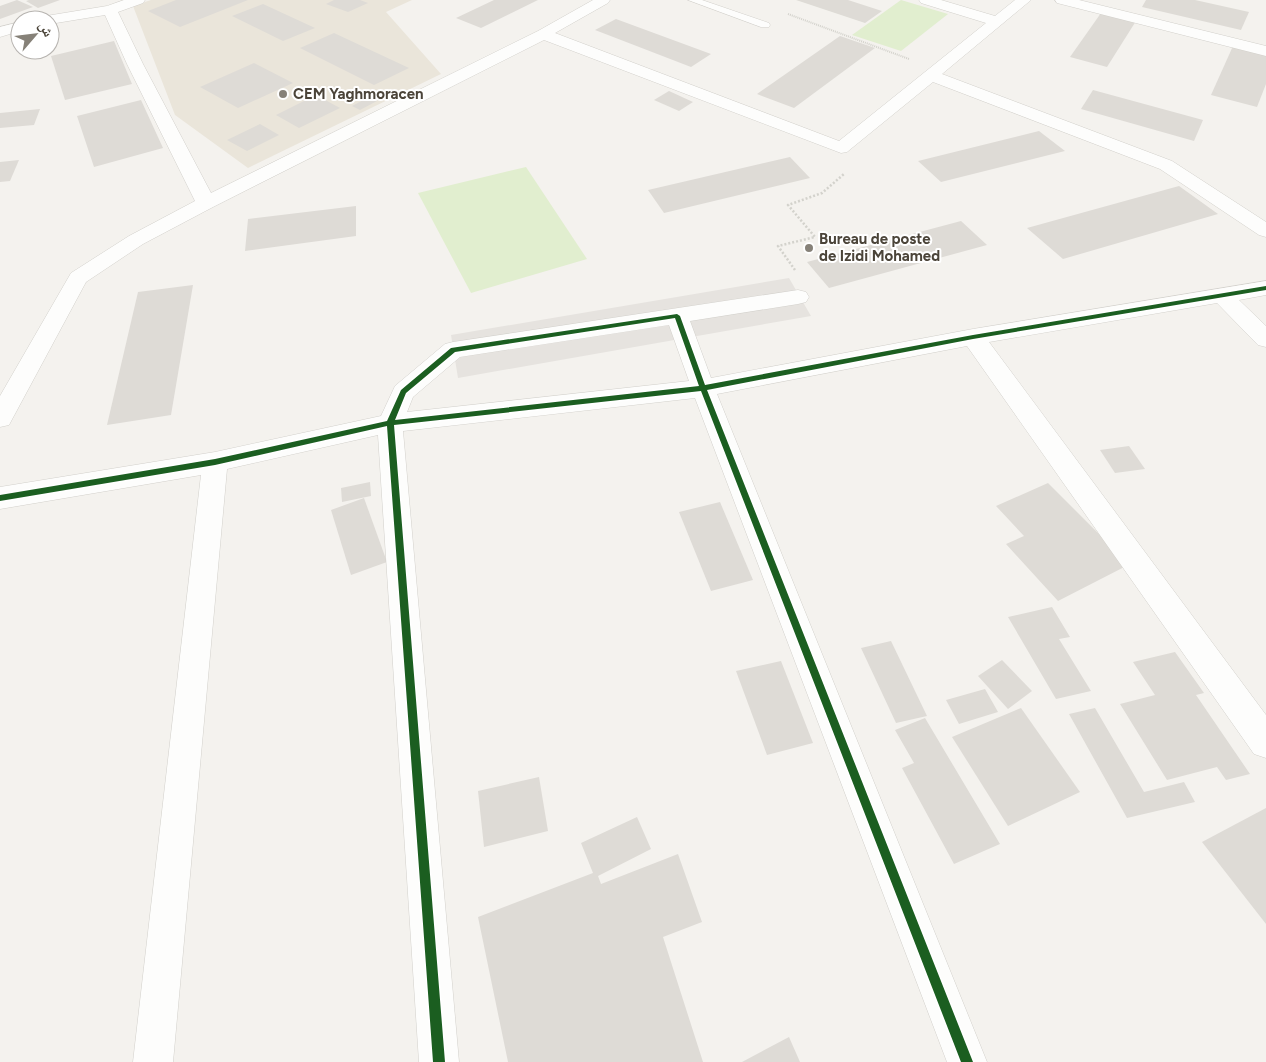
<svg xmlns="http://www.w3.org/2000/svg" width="1266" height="1062" font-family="Figtree,'Noto Naskh Arabic',sans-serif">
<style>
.education{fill:#eae5da}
.green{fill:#e1eecf}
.parking{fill:#e6e3df}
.building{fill:#dedbd6}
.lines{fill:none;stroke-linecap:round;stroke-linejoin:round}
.service-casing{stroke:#d2d0cb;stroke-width:1}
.minor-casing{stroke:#d2d0cb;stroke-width:1}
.path-far1{stroke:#d3d2cc;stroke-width:2;stroke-dasharray:1 1;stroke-linecap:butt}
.path{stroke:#d3d2cc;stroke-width:2.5;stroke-dasharray:2 2;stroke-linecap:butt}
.service{fill:#fdfdfc;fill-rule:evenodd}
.minor{fill:#fdfdfc;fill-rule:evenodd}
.cycleway-casing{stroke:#fff;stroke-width:3}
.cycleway{fill:#1b5e20;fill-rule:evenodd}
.poi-dot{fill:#868178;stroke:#fff;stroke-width:2}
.labels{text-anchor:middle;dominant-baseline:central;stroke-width:4;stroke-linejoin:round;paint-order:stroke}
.far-poi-label{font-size:15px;font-weight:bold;fill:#4b4439;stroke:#fff;text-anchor:start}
</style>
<rect width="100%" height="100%" fill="#f4f2ee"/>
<polygon class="education" points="151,0 412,0 386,12 441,74 248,168 175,115 133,6"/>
<g class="green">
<polygon points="901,0 948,14 901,51 852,35"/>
<polygon points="526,167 587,259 471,293 418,193"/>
</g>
<polygon class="parking" points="789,278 811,316 458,378 451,335"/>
<g class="building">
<polygon points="17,0 33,7 0,19 0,6"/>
<polygon points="29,0 60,0 38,8 26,1"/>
<polygon points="176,0 248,0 180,27 148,11"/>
<polygon points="334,0 360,0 368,3 348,12 326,4"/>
<polygon points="494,0 538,0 481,28 456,18"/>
<polygon points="796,0 848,0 882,11 865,23"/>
<polygon points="1146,0 1195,0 1249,12 1241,30 1142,7"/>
<polygon points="263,4 315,28 283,41 232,16"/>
<polygon points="1101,13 1136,21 1107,67 1070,57"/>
<polygon points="616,19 711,54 691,67 595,30"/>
<polygon points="334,33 409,68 374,85 300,48"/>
<polygon points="840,36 875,48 794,108 757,94"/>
<polygon points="114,41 132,84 65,100 51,56"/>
<polygon points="1233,46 1266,54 1266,84 1257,107 1211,95"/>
<polygon points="254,63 293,83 238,108 200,87"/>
<polygon points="1093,90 1203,120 1194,141 1081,109"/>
<polygon points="669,91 693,102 679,111 654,100"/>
<polygon points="316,95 340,108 299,128 276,115"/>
<polygon points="369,97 377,101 360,110 352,106"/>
<polygon points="141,100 163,148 94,167 77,116"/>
<polygon points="40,109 34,125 0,128 0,113"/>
<polygon points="260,124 279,135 247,151 227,140"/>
<polygon points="1039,131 1065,151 941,182 918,161"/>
<polygon points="790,157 810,178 664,213 648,190"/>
<polygon points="19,160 10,181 0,182 0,162"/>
<polygon points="1179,186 1218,214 1063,259 1027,228"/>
<polygon points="356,206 356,236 245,251 248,219"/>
<polygon points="961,221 987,245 829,288 807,262"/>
<polygon points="193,285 171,415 107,425 138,292"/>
<polygon points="1129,446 1145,469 1115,473 1100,450"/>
<polygon points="370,482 371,496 342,502 341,488"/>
<polygon points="1048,483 1103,538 1134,562 1058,601 1006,544 1024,536 996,506"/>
<polygon points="364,498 387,562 351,575 331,510"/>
<polygon points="720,502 753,580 711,591 679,512"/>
<polygon points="1052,607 1070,637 1059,639 1091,691 1056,699 1008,617"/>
<polygon points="891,641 927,716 896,723 861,648"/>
<polygon points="1175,652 1204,693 1196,695 1250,774 1226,780 1217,767 1167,780 1120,704 1155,695 1133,662"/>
<polygon points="1002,660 1032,691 1008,709 978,676"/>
<polygon points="781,661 813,743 767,755 736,671"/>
<polygon points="985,689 998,712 959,724 946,700"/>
<polygon points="1021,708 1080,792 1008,826 952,737"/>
<polygon points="1095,708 1144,792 1184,782 1195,802 1127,818 1069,714"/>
<polygon points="925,718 1000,844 954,864 902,768 914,763 895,730"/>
<polygon points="539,777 548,831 484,847 478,791"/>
<polygon points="1266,808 1266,924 1202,842"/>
<polygon points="637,817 651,849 598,876 601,884 678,854 702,922 663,937 703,1062 508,1062 478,917 593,873 581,843"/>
<polygon points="789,1037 800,1062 742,1062"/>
</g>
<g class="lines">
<g class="service-casing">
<polygon id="service" points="688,0 702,0 769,23 770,25 769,27 761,27"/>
</g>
<g class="minor-casing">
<g id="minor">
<polygon points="124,0 145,0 143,3 118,12 143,64 211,193 538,31 593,0 610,0 608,3 555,33 839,141 986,23 921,3 919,0 941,0 995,16 1015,0 1031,0 942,74 1172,161 1266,222 1266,237 1259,235 1160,169 933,82 847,152 841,153 544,40 213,207 143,244 86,282 9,425 0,427 0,396 71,273 129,236 195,201 127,64 105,15 50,24 50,20 39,20 41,17 46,16 107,6"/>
<polygon points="1055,0 1079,0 1266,46 1266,56 1057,3"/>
<polygon points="20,22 20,31 0,37 0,27"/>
<path d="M1266 281V295L1239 300 1266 326V347L1258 345 1217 303 989 342 1266 715V758L1254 754 967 346 717 394 987 1062H947L695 398 403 431 459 1062H419L378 435 227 469 173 1062H133L201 475 0 509V487L215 452 381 416 395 386 445 344 453 342 798 290 806 292 809 297 806 302 798 304 690 321 711 378 973 329ZM669 325 689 381 407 412 413 397 460 357Z"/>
</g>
</g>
<polyline class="path-far1" points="788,14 909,59"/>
<polyline class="path" points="795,270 778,246 815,237 788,205 822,193 844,174"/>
<use href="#service" class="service"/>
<use href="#minor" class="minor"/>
<g class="cycleway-casing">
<path id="cycleway" d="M1266 286V290L973 339 707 390 973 1062H961L701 391 394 425 445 1062H433L387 426 215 465 0 501V495L215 459 387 421 401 390 451 348 677 314 680 316 705 385 973 335ZM675 318 699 386 395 420 406 393 455 352Z"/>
</g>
<use href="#cycleway" class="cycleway"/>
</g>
<g class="poi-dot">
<circle cx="283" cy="94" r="5"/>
<circle cx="809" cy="248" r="5"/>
</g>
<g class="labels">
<g class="far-poi-label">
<text x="293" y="94">CEM Yaghmoracen</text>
<text x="819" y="239">Bureau de poste<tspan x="819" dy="17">de Izidi Mohamed</tspan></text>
</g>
</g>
<g transform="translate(35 35) rotate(62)"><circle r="24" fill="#ffffff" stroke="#b7b4b0"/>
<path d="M0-4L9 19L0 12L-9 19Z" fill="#868178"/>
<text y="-8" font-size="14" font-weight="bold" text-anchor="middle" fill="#4b4439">ش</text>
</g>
</svg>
